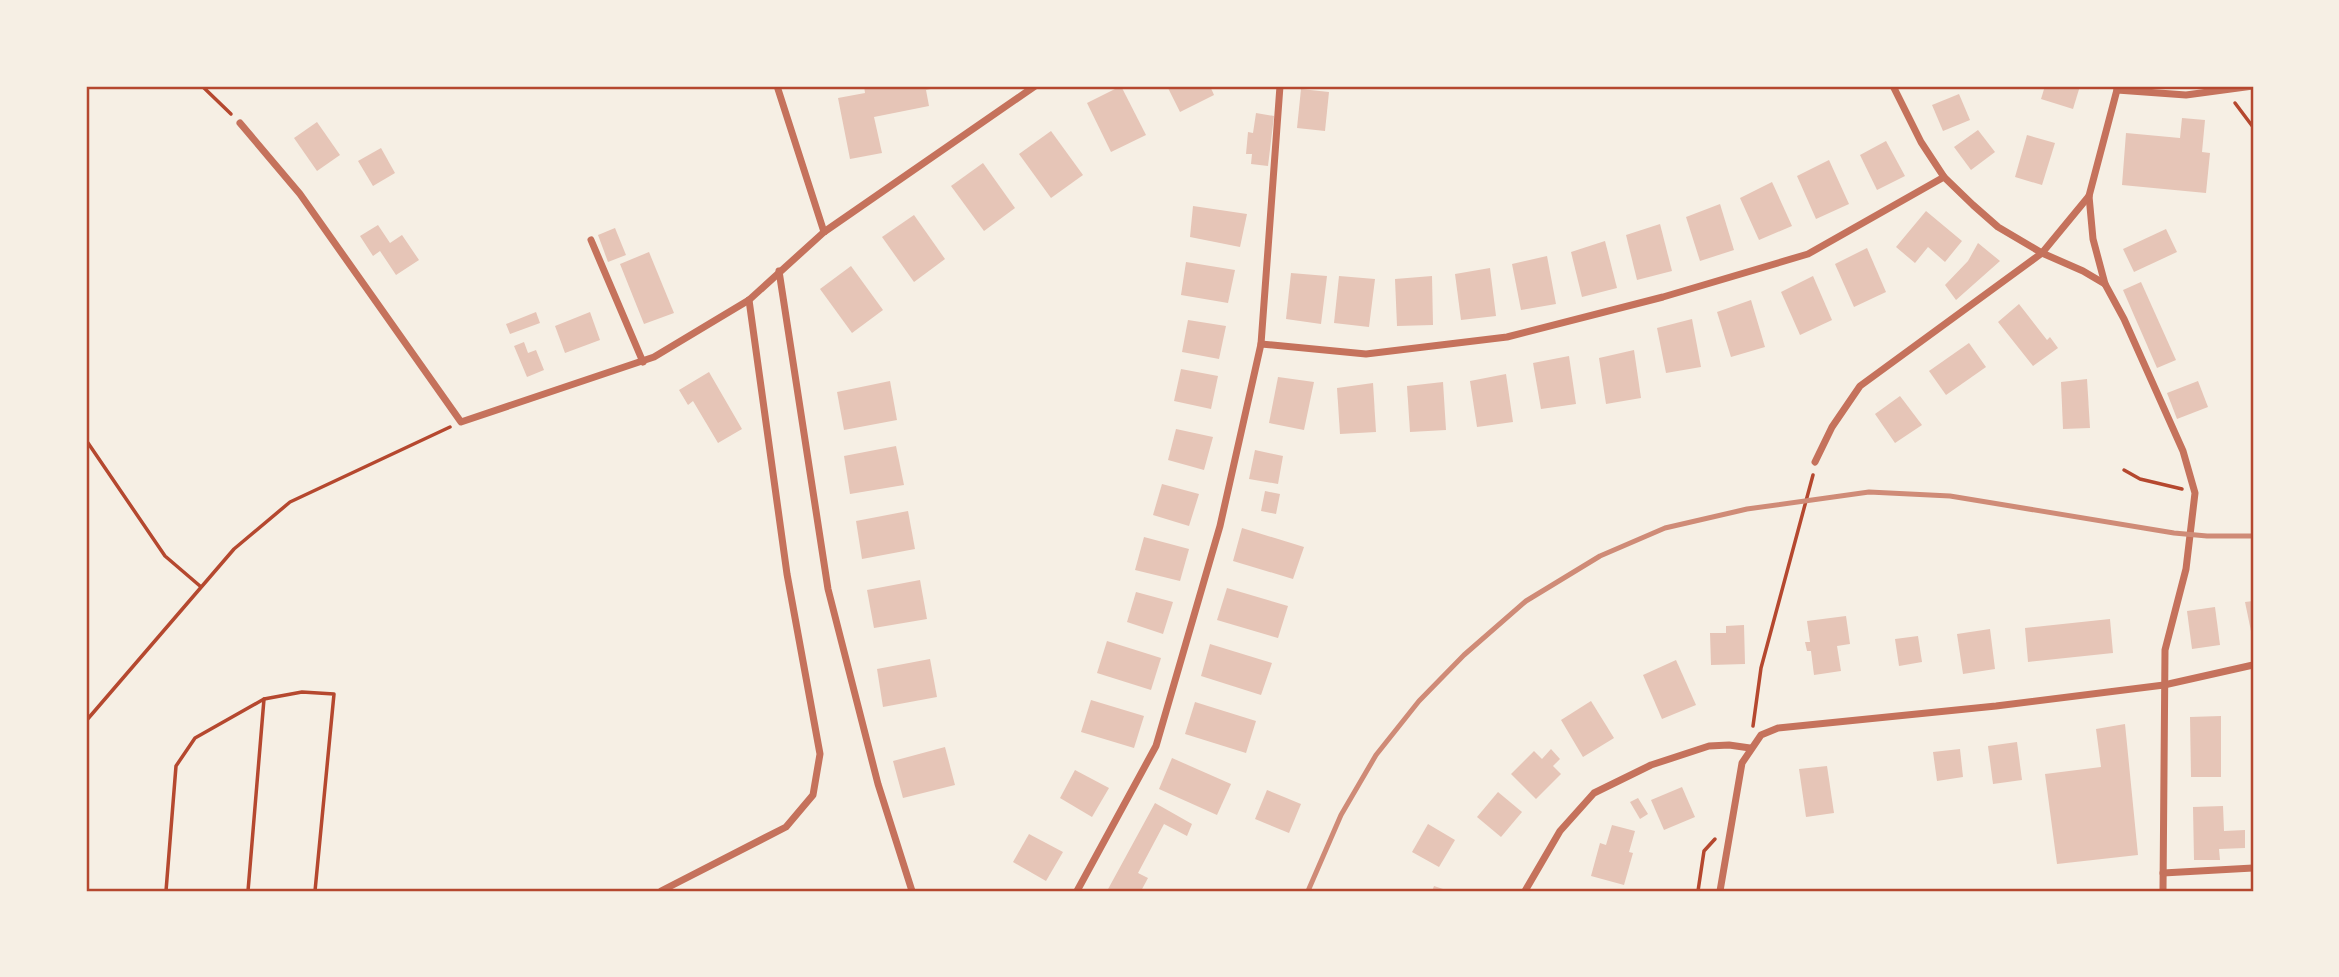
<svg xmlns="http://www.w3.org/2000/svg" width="2339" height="977" font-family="Figtree,sans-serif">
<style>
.building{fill:#e6c5b7}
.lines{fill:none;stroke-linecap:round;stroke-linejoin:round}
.path{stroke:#b5482f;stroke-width:3.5}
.minor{stroke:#c5725c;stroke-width:7}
.rail{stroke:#cf8b77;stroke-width:5}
.neatline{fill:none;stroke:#b5482f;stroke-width:2.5}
</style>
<rect width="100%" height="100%" fill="#f6efe4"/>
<g class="building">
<polygon points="864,86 940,86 940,87 926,90 929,106 874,117 882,153 850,159 838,98 865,93"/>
<polygon points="1121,86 1146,135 1111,152 1087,103"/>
<polygon points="1167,86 1210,86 1214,95 1180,112"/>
<polygon points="2045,86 2080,86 2073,109 2041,99"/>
<polygon points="1301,89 1329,92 1325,131 1297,128"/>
<polygon points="1959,94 1970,120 1943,131 1932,105"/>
<polygon points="1256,113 1274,116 1268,166 1251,164 1252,154 1246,154 1248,132 1253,133"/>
<polygon points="2182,118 2205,120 2202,152 2210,153 2206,193 2122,185 2126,133 2180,138"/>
<polygon points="317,122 340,155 317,171 294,138"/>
<polygon points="1978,130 1995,152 1971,170 1954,147"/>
<polygon points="1051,131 1083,175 1051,198 1019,154"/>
<polygon points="2027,135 2055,143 2042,185 2015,177"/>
<polygon points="1886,141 1905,176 1877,190 1860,155"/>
<polygon points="381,148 395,173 373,186 358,161"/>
<polygon points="1829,160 1849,204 1816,219 1797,176"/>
<polygon points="983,163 1015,208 984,231 951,186"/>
<polygon points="1772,182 1792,226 1759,240 1740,198"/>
<polygon points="1720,204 1734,250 1700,261 1686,217"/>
<polygon points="1193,206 1247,214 1240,247 1190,237"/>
<polygon points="1926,211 1962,241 1945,262 1928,247 1915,263 1896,247"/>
<polygon points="914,215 945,259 914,282 882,237"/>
<polygon points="1660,224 1672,271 1637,280 1626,235"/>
<polygon points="378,225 390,243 402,235 419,260 396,275 380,251 373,256 360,236"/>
<polygon points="615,228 626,255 608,262 598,235"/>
<polygon points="2166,229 2177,252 2134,272 2123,249"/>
<polygon points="1605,241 1617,288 1582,297 1571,252"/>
<polygon points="1978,243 2000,261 1956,300 1945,285 1968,261"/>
<polygon points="1867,248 1886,292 1854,307 1835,264"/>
<polygon points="649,252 674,313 644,324 620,264"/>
<polygon points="1547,256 1556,304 1521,310 1512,264"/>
<polygon points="1186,262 1235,270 1228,303 1181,295"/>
<polygon points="851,266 883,310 852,333 820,289"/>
<polygon points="1490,268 1496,316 1461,320 1455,274"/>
<polygon points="1291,273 1327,276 1321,324 1286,319"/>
<polygon points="1339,276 1375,279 1369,327 1334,323"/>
<polygon points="1432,276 1433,325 1397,326 1395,279"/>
<polygon points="1813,276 1832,320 1800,335 1781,292"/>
<polygon points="2141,282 2176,360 2157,368 2123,290"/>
<polygon points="1751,300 1765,347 1731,357 1717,312"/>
<polygon points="2019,304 2047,340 2050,337 2058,348 2033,366 1998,322"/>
<polygon points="536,312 540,323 510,334 506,324"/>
<polygon points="590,312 600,340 565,353 555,326"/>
<polygon points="1692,319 1701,367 1666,373 1657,328"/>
<polygon points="1188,320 1226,326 1219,359 1182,352"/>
<polygon points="524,342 528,353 536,350 544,370 527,377 514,346"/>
<polygon points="1969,343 1986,367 1946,395 1929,371"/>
<polygon points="1634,350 1641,398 1606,404 1599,358"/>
<polygon points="1569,356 1576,404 1541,409 1533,363"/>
<polygon points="1181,369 1218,376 1211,409 1174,401"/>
<polygon points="709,372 742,429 718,443 693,401 688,405 679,390"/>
<polygon points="1506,374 1513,422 1477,427 1470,381"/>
<polygon points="1278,377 1314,382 1304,430 1269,423"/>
<polygon points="2087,379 2090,428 2063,429 2061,382"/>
<polygon points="890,381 897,420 844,430 837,392"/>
<polygon points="2198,381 2208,407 2177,419 2167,393"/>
<polygon points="1443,382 1446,430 1410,432 1407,386"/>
<polygon points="1373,383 1376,432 1340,434 1337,388"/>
<polygon points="1900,396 1922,425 1895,443 1875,414"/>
<polygon points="1176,429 1213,437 1204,470 1168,460"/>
<polygon points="896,446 904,485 850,494 844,456"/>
<polygon points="1255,450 1283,456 1278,484 1249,479"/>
<polygon points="1162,484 1199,494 1189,526 1153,515"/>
<polygon points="1265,491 1280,494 1276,514 1261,511"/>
<polygon points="908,511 915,549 862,559 856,521"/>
<polygon points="1242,528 1304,547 1293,579 1233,561"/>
<polygon points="1144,537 1189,549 1180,581 1135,570"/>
<polygon points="920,580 927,619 874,628 867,590"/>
<polygon points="1227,588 1288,606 1278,638 1217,620"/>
<polygon points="1136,592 1173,602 1163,634 1127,622"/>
<polygon points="2253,601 2253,636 2252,636 2245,602"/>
<polygon points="2215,607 2220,645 2192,649 2187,611"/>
<polygon points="1846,616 1850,644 1837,646 1841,671 1814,675 1811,651 1807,651 1805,642 1810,642 1807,621"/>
<polygon points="2110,619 2113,653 2028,662 2025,628"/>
<polygon points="1744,625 1745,664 1711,665 1710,633 1726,633 1726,626"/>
<polygon points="1990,629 1995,669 1963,674 1957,634"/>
<polygon points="1918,636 1922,662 1899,666 1895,639"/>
<polygon points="1107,641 1161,658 1151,690 1097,673"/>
<polygon points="1210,644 1272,663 1261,695 1201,676"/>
<polygon points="930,659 937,697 883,707 877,669"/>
<polygon points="1676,660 1696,705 1662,719 1643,675"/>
<polygon points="1091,700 1144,716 1134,748 1081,732"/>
<polygon points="1591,701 1614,738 1583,757 1561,720"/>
<polygon points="1195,702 1256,721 1246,753 1185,734"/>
<polygon points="2221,716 2221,777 2191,777 2190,717"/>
<polygon points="2125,724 2138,855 2057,864 2045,774 2101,767 2096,729"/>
<polygon points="2017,742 2022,780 1993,784 1988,746"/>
<polygon points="945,747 955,785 903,798 893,761"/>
<polygon points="1551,749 1560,759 1553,766 1561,774 1536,799 1511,774 1534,751 1542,759"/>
<polygon points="1960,749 1963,777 1937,781 1933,752"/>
<polygon points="1172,758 1231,784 1217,815 1159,789"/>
<polygon points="1827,766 1834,813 1806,817 1799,769"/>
<polygon points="1075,770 1109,788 1092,817 1060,798"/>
<polygon points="1682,787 1695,817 1664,830 1651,800"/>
<polygon points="1267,790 1301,804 1289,833 1255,819"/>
<polygon points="1498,792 1522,812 1501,837 1477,817"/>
<polygon points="1638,798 1648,814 1640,819 1630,802"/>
<polygon points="1155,803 1192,824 1187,836 1164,824 1138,873 1148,878 1141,891 1107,891"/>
<polygon points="2223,806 2224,831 2245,830 2245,848 2219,849 2220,860 2194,860 2193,807"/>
<polygon points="1428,824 1455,840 1439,867 1412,852"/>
<polygon points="1612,825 1635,831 1629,852 1633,853 1624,885 1591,876 1600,843 1606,845"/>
<polygon points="1029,834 1063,852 1046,881 1013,862"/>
<polygon points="1434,886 1449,891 1432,891"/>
</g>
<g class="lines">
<g class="path">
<polyline points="202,86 231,114"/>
<polyline points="2235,103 2253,127"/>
<polyline points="86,440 165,556 200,586"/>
<polyline points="2124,470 2140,479 2182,489"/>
<polyline points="86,721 234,549 290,502 450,427"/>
<polyline points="1753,726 1761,668 1813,475"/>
<polyline points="166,891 176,766 195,738 264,699 302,692 334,694 315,891"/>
<polyline points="248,891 264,699"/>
<polyline points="1698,891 1704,851 1715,839"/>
</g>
<g class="minor">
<polyline points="777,86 824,232"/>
<polyline points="1893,86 1921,142 1944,177 1973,205 1998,227 2042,253 2083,271 2105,284 2124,319 2183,451 2195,493 2186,569 2165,650 2163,891"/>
<polyline points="2117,90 2186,95 2253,86"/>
<polyline points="240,123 300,194 461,422 654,357 749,300 824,232 1035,86"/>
<polyline points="591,240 643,362"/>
<polyline points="779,271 828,589 878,784 912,891"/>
<polyline points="2105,284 2093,239 2089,196 2118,86"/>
<polyline points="1261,344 1366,354 1507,337 1663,297 1808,254 1944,177"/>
<polyline points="1815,462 1832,427 1860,386 2042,253 2089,196"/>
<polyline points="2163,873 2253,868"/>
<polyline points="661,891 786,827 813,795 820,754 787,574 749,300"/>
<polyline points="1077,891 1156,746 1220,526 1261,344 1280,86"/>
<polyline points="1525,891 1560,831 1594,793 1651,765 1709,746 1729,745 1750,748"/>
<polyline points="1720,891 1742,763 1761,735 1778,728 1996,706 2164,685 2253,665"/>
</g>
<polyline class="rail" points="1308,891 1341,815 1376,755 1419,701 1464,655 1526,601 1600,556 1665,528 1747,509 1869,492 1950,496 2174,533 2207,536 2253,536"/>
</g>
<rect width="2339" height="977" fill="none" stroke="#f6efe4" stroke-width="175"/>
<rect x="88" y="88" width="2164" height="802" class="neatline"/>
</svg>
